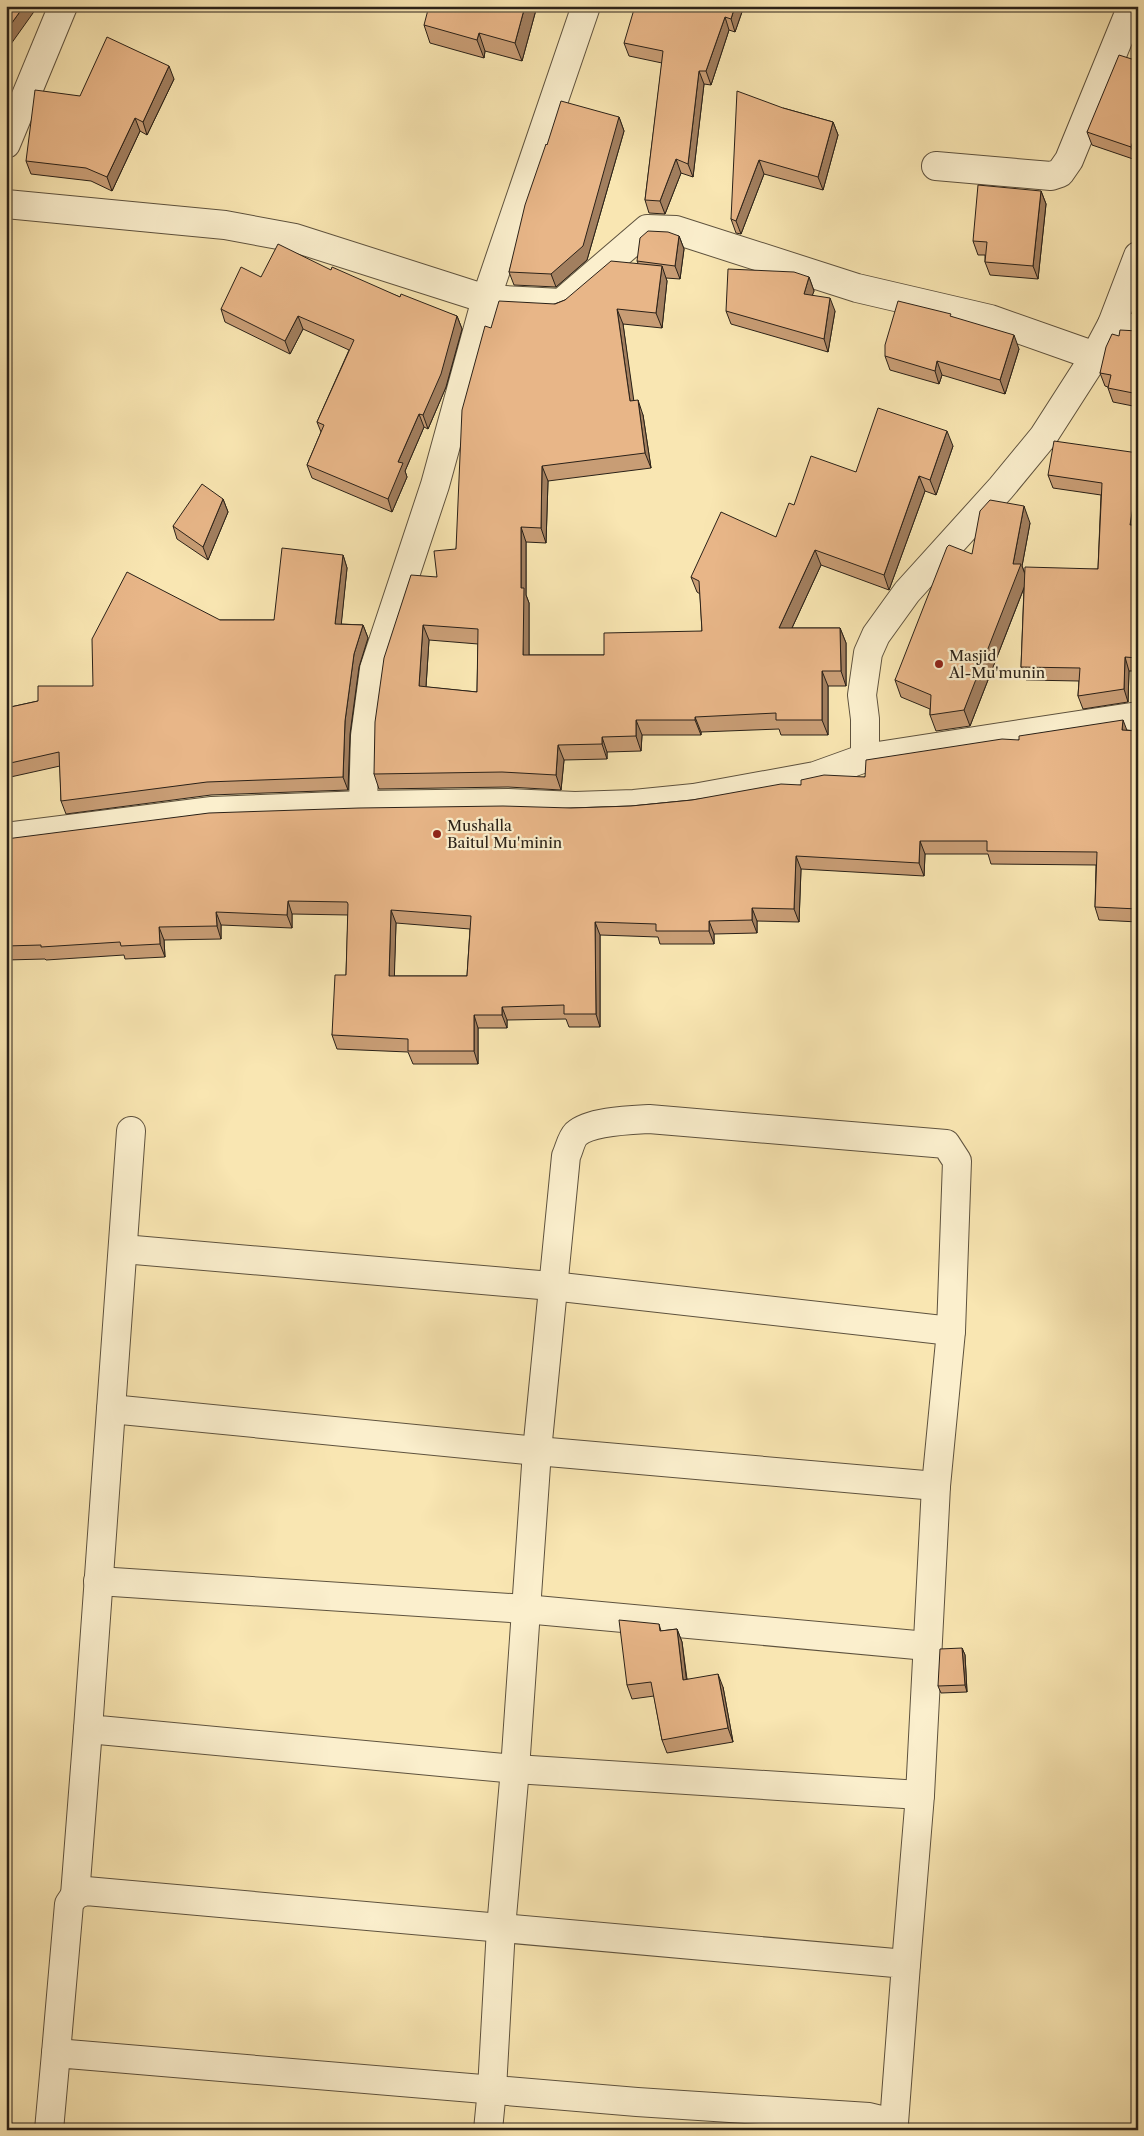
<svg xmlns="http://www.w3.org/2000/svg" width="1144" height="2136" font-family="'Libre Caslon Text',serif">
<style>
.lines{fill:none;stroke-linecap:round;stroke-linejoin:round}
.minor-casing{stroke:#5e523e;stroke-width:30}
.minor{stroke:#fbefcd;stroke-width:28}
.wall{fill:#c89d75;stroke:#2a2118;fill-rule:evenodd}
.shaded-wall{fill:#a27f5f;stroke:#2a2118}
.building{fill:#e8b688;stroke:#2a2118;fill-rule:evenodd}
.poi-dot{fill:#8f2418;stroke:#fbefcd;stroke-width:2}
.labels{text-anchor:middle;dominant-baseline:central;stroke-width:4.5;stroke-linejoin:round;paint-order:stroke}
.poi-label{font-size:15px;fill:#2a2118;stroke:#fbefcd;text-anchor:start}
</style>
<rect width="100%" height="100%" fill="#f9e6b2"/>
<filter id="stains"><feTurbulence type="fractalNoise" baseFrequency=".004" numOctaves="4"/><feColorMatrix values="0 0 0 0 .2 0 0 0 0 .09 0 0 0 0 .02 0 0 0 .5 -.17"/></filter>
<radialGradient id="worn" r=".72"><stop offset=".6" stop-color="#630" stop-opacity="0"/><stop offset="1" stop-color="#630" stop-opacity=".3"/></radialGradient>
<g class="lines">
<g class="minor-casing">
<g id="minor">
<polyline points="6,144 63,6"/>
<polyline points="936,166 1051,176 1060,173 1069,160 1132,6"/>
<polyline points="6,204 225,225 295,238 486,299 561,303 647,229 676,230 857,288 990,319 1095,356"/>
<polyline points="1112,324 1138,330"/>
<polyline points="865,758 865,719 862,695 868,653 876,635 907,592 1001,488 1043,437 1095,356 1112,324 1138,256"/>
<polyline points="363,805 365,736 374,669 435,485 486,299 586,6"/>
<polyline points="6,837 212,811 363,805 508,803 575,806 634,804 694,798 815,776 865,758 1138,716"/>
<polyline points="131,1131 88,1729 515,1769 920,1795"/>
<polyline points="123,1249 552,1286 951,1331"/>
<polyline points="111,1409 537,1451 936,1486"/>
<polyline points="98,1581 525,1609 927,1646"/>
<polyline points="75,1895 88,1729"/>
<polyline points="56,2053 69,1904 75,1895 86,1891 906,1964 894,2123"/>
<polyline points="49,2130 56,2053 637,2102 869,2117 894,2123 895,2130"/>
<path d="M488 2130 492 2089 501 1928 515 1769 537 1451 566 1156C569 1150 571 1139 576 1134 590 1121 631 1120 649 1119L946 1144 957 1161 951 1331 936 1486 920 1795 906 1964"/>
</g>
</g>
<use href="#minor" class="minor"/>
</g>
<g class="wall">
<polygon points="537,6 522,61 485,51 484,58 430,43 424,25"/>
<polygon points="744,6 735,32 729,30 711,85 704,84 693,177 681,173 665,214 649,213 645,200 662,63 629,56 624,43"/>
<polygon points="1138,61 1138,154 1136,160 1092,145 1087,132"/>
<polygon points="174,79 147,135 140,131 112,191 91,181 31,174 26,161 80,96"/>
<polygon points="783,108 833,122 838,135 823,190 764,174 741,234 736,233 731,219"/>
<polygon points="619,117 624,131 587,260 556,287 514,285 509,272 547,145"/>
<polygon points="1041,191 1046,204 1038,279 990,275 985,262 985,255 978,255 973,241"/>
<path d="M679 236 684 249 680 279 666 278 667 281 662 328 623 324 633 401 643 415 651 468 548 481 546 543 526 542V595L529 603V655H604L702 631 700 594 697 592 691 577 776 537 794 505 856 472 953 446 936 495 925 491 889 590 821 565 792 628H840L846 643V686H828V735H781L779 729 701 732V735H642L641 751 607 752V759L564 760 561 790 508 787 379 789 374 774 437 577 456 549 491 328 565 300 638 263 637 261ZM429 640 478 644 477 692 426 687Z"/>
<polygon points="331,270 400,297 457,316 462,329 446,387 428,429 424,427 405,471 407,477 392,512 312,478 307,465 321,432 317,422 349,350 303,329 290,354 225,322 221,309 261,277"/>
<polygon points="809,277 814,291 812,295 835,311 828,352 731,324 726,311"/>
<polygon points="952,317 1019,349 1005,394 942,375 939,384 890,370 885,356"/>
<polygon points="1138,331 1138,407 1113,402 1108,388 1108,387 1105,386 1100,373 1119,336"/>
<polygon points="1138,453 1138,517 1136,525 1138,525 1138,671 1129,671 1128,702 1083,709 1078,696 1079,681 1026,680 1021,667 1024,588 970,726 936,731 930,715 930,709 901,697 895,680 972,554 1030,523 1022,566 1025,573 1098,569 1101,495 1053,488 1048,475"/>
<polygon points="223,499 228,512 208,560 177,539 173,526"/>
<polygon points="343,555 347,568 341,624 363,625 368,638 359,667 350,734 348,790 211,795 66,814 61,801 60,766 6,778 6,708 38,701 93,686 220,620 274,620"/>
<path d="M1126 730 1138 731V922L1099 920 1095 907 1096 865 991 864 988 854H925L924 876 801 869 799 922 757 921V933L714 934V944H660L658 937 600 935V1027H569L566 1019 507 1020V1028H478V1064H413L408 1052 337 1049 332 1035 346 975 348 915 292 914V928L221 925V939L164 940 165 957 125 959 124 955 46 960 45 959 6 960V839L571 808 631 806 692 800 801 785 865 777 1019 740ZM396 923 470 929 467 976H394Z"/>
<polygon points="659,1624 661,1631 677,1629 682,1642 687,1679 723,1687 733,1742 667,1753 662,1740 654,1696 632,1699 627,1685"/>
<polygon points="962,1648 965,1655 967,1692 941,1693 938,1686"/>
</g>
<g class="shaded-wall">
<polygon points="24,6 38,6 6,51 6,31"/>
<polygon points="525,6 537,6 522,61 515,43"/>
<polygon points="735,6 744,6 735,32 731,19"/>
<polygon points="725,17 729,30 711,85 706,71"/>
<polygon points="479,33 485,51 484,58 477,40"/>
<polygon points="6,62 9,69 6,74"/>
<polygon points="169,66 174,79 147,135 143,122"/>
<polygon points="699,71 704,84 693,177 688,164"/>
<polygon points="619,117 624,131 587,260 556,287 551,274"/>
<polygon points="135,118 140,131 112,191 107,177"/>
<polygon points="833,122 838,135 823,190 818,177"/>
<polygon points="1138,126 1138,154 1136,160 1131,147"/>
<polygon points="676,159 681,173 665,214 660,201"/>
<polygon points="759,160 764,174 741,234 736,221"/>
<polygon points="1041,191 1046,204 1038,279 1033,266"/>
<polygon points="679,236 684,249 680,279 675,266"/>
<polygon points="662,266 667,281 662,328 656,313"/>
<polygon points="809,277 814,291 808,307 804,294"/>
<polygon points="830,298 835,311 828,352 824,339"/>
<polygon points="617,309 623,324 636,416 630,401"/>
<polygon points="298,316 303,329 290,354 285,341"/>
<polygon points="457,316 462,329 446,387 428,429 423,415"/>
<polygon points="1014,335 1019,349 1005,394 1000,380"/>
<polygon points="937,361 942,375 939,384 935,371"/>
<polygon points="638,400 643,415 651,468 645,453"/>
<polygon points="419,414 424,427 405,471 407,477 392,512 388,499 398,462"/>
<polygon points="947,431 953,446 936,495 930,480"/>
<polygon points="542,466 548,481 546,543 541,528"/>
<polygon points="919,476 925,491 889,590 884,575"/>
<polygon points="1138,476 1138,517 1134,538 1130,525"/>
<polygon points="223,499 228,512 208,560 203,547"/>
<polygon points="1024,506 1030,523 1022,566 1027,580 970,726 964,710 1013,564"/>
<polygon points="521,527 526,542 526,595 529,603 529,669 523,655 521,588"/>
<polygon points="815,550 821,565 785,643 779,628"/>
<polygon points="343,555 347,568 340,637 335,624"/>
<polygon points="363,625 368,638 359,667 350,734 348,790 343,777 345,721 354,654"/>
<polygon points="423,625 429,640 425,701 419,686"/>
<polygon points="840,628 846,643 846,686 841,671"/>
<polygon points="1125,657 1129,671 1128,702 1124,689"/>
<polygon points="822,671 828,686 828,735 822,720"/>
<polygon points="695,717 701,732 701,735 695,720"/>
<polygon points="636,720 642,735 641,751 636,736"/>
<polygon points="1123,720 1128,733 1122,730"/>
<polygon points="602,737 607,752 607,759 602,744"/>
<polygon points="558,745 564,760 561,790 556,775"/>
<polygon points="920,841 925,854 924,876 919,863"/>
<polygon points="796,856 801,869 799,922 794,909"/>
<polygon points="288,901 292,914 292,928 287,915"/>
<polygon points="752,908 757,921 757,933 752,920"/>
<polygon points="391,910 396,923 394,989 389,976"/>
<polygon points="216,912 221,925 221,939 217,926"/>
<polygon points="709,921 714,934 714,944 709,931"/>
<polygon points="595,922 600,935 600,1027 596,1014"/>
<polygon points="159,927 164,940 165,957 160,944"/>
<polygon points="502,1007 507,1020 507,1028 502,1015"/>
<polygon points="474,1015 478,1028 478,1064 474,1051"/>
<polygon points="677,1629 682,1642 688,1693 683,1680"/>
<polygon points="962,1648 965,1655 967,1692 965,1685"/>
<polygon points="718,1674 723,1687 733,1742 728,1728"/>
</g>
<g class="building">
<polygon points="6,6 24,6 6,31"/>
<polygon points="429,6 525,6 515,43 479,33 477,40 424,25"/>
<polygon points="635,6 735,6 731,19 725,17 706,71 699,71 688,164 676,159 660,201 645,200 663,51 624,43"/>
<polygon points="107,37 169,66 143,122 135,118 107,177 86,168 26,161 35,90 80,96"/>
<polygon points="1119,55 1138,61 1138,126 1131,147 1087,132"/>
<polygon points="737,91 783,108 833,122 818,177 759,160 736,221 731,219"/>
<polygon points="561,101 619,117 583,246 551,274 509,272 525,205 546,144 547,145"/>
<polygon points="978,185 1041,191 1033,266 985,262 987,242 973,241"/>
<polygon points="648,231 668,232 679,236 675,266 637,261 640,238"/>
<polygon points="278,244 331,270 332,267 400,297 401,294 457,316 441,374 423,415 419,414 398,462 403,463 388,499 307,465 324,425 317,422 354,340 298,316 285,341 221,309 241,267 261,277"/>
<path d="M611 261 662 266 656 313 617 309 630 401 638 400 645 453 542 466 541 528 521 527V588H524L523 655H604V633L702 631 699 581 691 577 721 512 776 537 789 503 794 505 811 456 856 472 878 408 947 431 930 480 919 476 884 575 815 550 779 628H840L841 671H822V720H776V713L695 717V720H636V736L602 737V744L558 745 556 775 502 772 374 774 375 722 384 658 411 575 437 577 434 551 456 549 462 410 485 326 491 328 499 301 555 304 565 300ZM423 625 478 629 477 692 419 686Z"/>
<polygon points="728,269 794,272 809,277 804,294 830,298 824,339 726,311"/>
<polygon points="898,301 951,314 950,316 1014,335 1000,380 937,361 935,371 885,356 885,345"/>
<polygon points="1120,330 1138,331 1138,394 1108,388 1111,375 1100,373 1106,347 1112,334 1119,336"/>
<polygon points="1054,441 1138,453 1138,476 1130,525 1138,525 1138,658 1125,657 1124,689 1078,696 1080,668 1021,667 1025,567 1098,569 1102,483 1048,475"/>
<polygon points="202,484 223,499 203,547 173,526"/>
<polygon points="990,500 1024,506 1013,564 1021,564 964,710 930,715 931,695 895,680 947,547 949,545 972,554 980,511"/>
<polygon points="282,548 343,555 335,624 363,625 354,654 345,721 343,777 207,782 61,801 59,752 6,764 6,708 38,701 38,686 93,686 92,639 127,572 220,620 274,620"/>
<path d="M1123 720 1122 730 1138 731V909L1095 907 1097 852 987 851V841H920L919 863 796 856 794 909 752 908V920L709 921V931H656V924L595 922 596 1014H564V1005L502 1007V1015H474V1051H408V1039L332 1035 335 975H346L348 904 347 902 288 901 287 915 216 912 217 926 159 927 160 944 121 946 120 942 41 947V945L6 946V839L209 813 359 808 503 806 571 808 631 806 692 800 781 784 801 785V780L824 775 865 777 866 760 1002 739 1019 740V736ZM391 910 471 916 467 976H389Z"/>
<polygon points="619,1620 659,1624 660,1631 677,1629 683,1680 718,1674 728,1728 662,1740 651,1682 627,1685"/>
<polygon points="962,1648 965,1685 938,1686 940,1649"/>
</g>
<g class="poi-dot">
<circle cx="939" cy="664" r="5"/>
<circle cx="437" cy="834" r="5"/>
</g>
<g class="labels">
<g class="poi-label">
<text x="949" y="655">Masjid<tspan x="949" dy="17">Al-Mu'munin</tspan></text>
<text x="447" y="825">Mushalla<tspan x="447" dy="17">Baitul Mu'minin</tspan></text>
</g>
</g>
<rect width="1144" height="2136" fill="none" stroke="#f9e6b2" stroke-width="25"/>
<rect x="8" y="8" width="1129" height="2121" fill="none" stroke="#2a2118" stroke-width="2.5"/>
<rect x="12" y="12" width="1119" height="2111" fill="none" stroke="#2a2118"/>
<rect width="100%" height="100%" filter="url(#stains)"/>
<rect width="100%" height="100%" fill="url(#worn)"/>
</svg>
